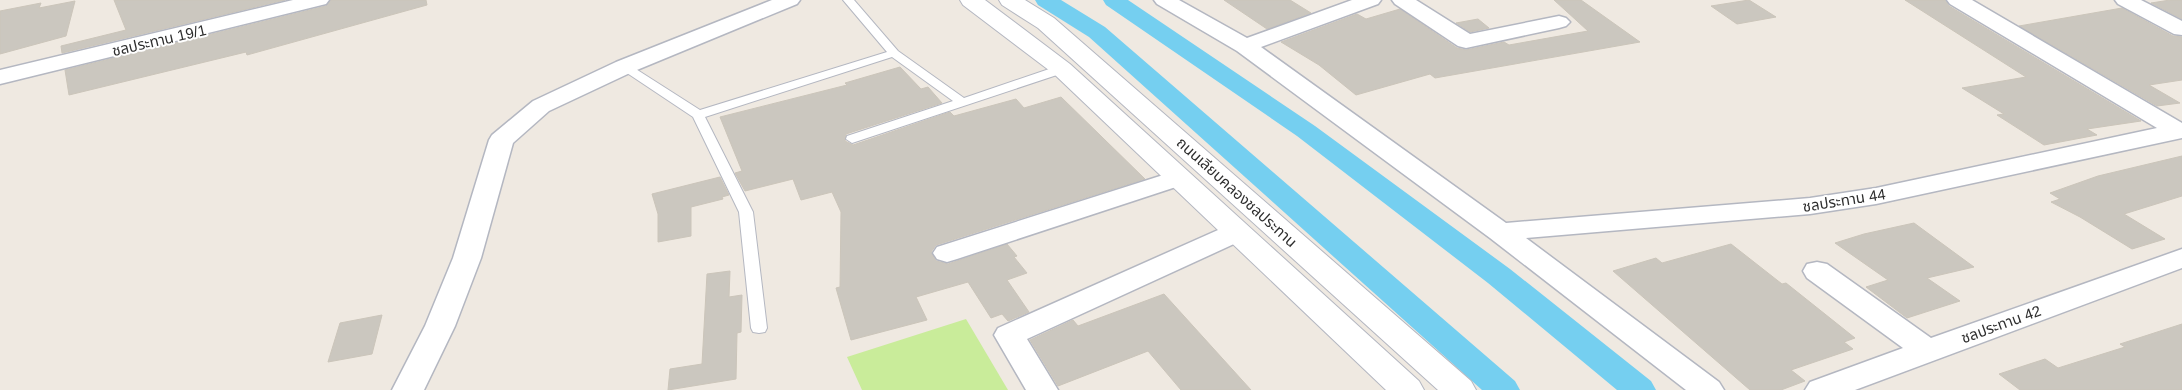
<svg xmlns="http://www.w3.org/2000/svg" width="2182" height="390" font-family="Arial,'Noto Sans Thai',sans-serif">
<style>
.pitch{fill:#c9ec9a}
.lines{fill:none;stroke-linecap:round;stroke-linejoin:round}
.canal{fill:#75cff0;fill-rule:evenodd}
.building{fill:#cbc7bf;stroke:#cbc5ba}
.service-casing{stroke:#b4b7c1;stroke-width:2}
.minor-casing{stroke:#b4b7c1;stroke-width:3}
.tertiary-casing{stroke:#b4b7c1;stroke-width:2}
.service{fill:#fff;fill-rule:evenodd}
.minor{fill:#fff;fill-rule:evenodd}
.tertiary{fill:#fff;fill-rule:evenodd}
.labels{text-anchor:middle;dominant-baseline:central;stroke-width:4;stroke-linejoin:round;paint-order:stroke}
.street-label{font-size:15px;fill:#2e2e2e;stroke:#fff}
</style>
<rect width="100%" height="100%" fill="#efe9e1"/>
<polygon class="pitch" points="966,319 1008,390 862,390 847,357"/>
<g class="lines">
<g class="canal">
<polygon points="1035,0 1061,0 1105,27 1515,381 1520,390 1482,390 1089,37 1038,5"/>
<polygon points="1103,0 1128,0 1315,126 1510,269 1651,381 1656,390 1617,390 1488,283 1297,136 1106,5"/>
</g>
</g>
<g class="building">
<polygon points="114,0 285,0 62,53 61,46 126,30"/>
<polygon points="331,0 426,0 427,5 247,55 246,52 69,95 65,70 326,6"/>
<polygon points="1224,0 1290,0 1311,13 1267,29"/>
<polygon points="1554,0 1581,0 1640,42 1435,78 1430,74 1356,95 1319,65 1281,42 1357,14 1366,19 1400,9 1457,48 1466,50 1504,42 1509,45 1588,31"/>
<polygon points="1749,0 1776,17 1737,24 1711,6"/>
<polygon points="1905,0 1945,0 1949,6 2141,121 2087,129 2097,135 2044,145 1997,115 2004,114 1962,88 2026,77"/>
<polygon points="2170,0 2182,0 2182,19 2151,3"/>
<polygon points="75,1 66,36 0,54 0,11 41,3 39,8"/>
<polygon points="2122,8 2173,36 2182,37 2182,80 2149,85 2180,103 2157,106 2019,26"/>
<polygon points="1478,19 1489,28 1470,32 1456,23"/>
<polygon points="900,67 921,89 928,87 942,103 846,134 845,141 853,145 950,112 954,116 1016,99 1024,108 1061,97 1145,179 936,245 931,252 936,261 948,264 1007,244 1017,256 1014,257 1027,273 1007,280 1029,312 1008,321 1002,314 991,318 968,282 916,297 927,320 851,340 836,288 840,287 841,212 832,192 801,200 793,179 745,191 735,173 742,171 720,117 847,85 845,83"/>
<polygon points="2182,156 2182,196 2124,214 2165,239 2132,249 2080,217 2051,202 2060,199 2050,193 2098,176"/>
<polygon points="720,177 729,195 722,197 723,199 691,207 691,236 658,242 658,214 652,194"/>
<polygon points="1914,223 1974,267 1927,278 1960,301 1907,318 1866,287 1888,280 1835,243 1864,234"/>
<polygon points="1731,244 1782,284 1786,283 1855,338 1844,342 1853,349 1791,370 1805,381 1781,390 1750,390 1613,271 1656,258 1662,263"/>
<polygon points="730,271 729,297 742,295 741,332 737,333 736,379 668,390 670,369 702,364 707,274"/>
<polygon points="1164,294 1251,390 1181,390 1148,351 1058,386 1030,340 1073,320 1078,326"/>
<polygon points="382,315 372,354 328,362 340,323"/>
<polygon points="2182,324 2182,390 2020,390 1999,374 2045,359 2058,368 2125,347 2120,344"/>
</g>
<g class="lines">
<g class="service-casing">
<polygon id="service" points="843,0 854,0 898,51 964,98 1058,66 1066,66 1068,69 1066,72 852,143 846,139 847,136 953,101 892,57 705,117 753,212 767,328 765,332 759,333 753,332 751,328 739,212 693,117 618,67 624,63 628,64 700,110 887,52"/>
</g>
<g class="minor-casing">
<g id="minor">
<polygon points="293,0 329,0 326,4 0,84 0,70"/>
<polygon points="772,0 800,0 797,4 632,72 549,111 513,143 481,258 455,326 424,390 392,390 425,326 453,258 489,140 492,135 533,101 616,62"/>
<polygon points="1154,0 1179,0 1247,38 1352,0 1381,0 1378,4 1261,47 1506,223 1810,198 1876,188 2157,128 1950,4 1947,0 1972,0 2182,123 2182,138 1876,204 1810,214 1526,238 1719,382 1724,390 1686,390 1490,238 1237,51 1157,4"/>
<polygon points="1392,0 1416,0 1470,34 1559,16 1566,18 1570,22 1566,26 1559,28 1466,48 1458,46 1395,4"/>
<polygon points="2115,0 2141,0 2182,21 2182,35 2174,34 2118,4"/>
<polygon points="1179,170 1188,173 1192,178 1188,183 957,259 947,262 937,259 933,253 937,247"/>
<polygon points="1237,223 1247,226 1251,232 1247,238 1027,339 1058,390 1026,390 994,335 998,328 1227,226"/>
<polygon points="2182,249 2182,268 1855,390 1805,390 1810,382 1903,348 1807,278 1803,271 1807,264 1817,262 1827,264 1931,338"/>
</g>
</g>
<g class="tertiary-casing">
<g id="tertiary">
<polygon points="960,0 985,0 1070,64 1419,381 1424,390 1386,390 1054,74 963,5"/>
<polygon points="999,0 1025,0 1054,18 1471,381 1476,390 1438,390 1038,28 1002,5"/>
</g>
</g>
<use href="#service" class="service"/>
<use href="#minor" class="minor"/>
<use href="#tertiary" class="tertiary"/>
</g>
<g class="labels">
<g class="street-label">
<text transform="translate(159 40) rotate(-13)">ชลประทาน 19/1</text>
<text transform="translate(1237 192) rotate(42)">ถนนเลียบคลองชลประทาน</text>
<text transform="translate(1844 200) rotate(-9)">ชลประทาน 44</text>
<text transform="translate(2001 324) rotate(-20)">ชลประทาน 42</text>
</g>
</g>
</svg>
